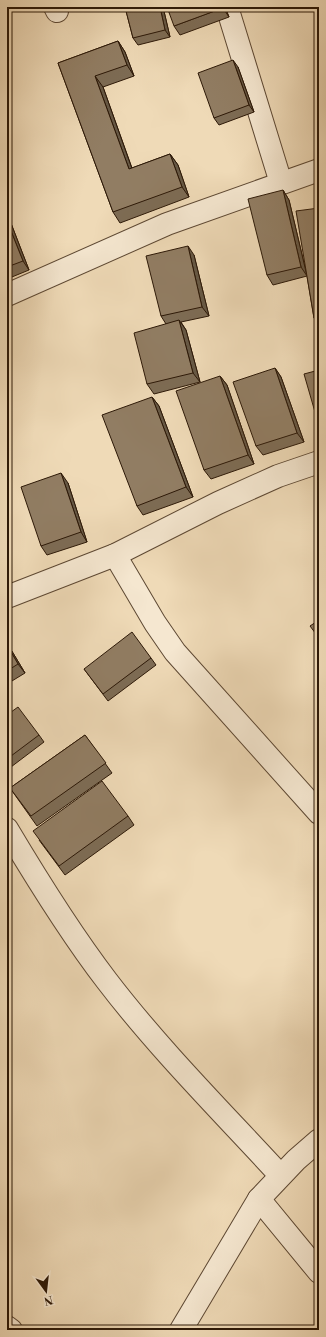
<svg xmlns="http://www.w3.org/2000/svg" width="326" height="1337" font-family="'Libre Bodoni',serif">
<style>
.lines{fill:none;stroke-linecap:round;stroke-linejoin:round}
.minor-casing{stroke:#5d4833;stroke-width:24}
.minor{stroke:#f5e7d0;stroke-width:22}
.wall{fill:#7d6c55;stroke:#2c1807}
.shaded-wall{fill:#665845;stroke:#2c1807}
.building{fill:#917d63;stroke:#2c1807}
</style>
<rect width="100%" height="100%" fill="#efdab7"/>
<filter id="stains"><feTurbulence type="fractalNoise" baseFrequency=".005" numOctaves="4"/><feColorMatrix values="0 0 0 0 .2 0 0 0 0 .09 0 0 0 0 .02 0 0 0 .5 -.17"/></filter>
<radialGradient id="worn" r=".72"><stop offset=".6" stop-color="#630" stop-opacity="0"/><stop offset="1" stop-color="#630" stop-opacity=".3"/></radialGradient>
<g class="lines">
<g class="minor-casing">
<g id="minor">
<polyline points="55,7 57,11"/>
<polyline points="227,7 281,183"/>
<polyline points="7,295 167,224 319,170"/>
<polyline points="115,555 155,623 175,652 319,813"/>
<polyline points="7,597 115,555 218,503 278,476 319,462"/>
<path d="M7 829C38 881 70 933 107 981 159 1049 222 1112 280 1175"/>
<polyline points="259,1199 319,1272"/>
<polyline points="7,1327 11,1330"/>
<polyline points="181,1330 259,1199 296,1160 319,1140"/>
</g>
</g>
<use href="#minor" class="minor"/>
</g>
<g class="wall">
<polygon points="125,7 163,7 170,37 138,45 133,38"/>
<polygon points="225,7 229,17 180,35 174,26"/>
<polygon points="232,7 241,7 234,10"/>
<polygon points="118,41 125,52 134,76 103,87 132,168 170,154 178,165 189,197 120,223 113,212 58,63"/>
<polygon points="238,67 254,112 219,125 214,118"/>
<polygon points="283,190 289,200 306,271 319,208 319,325 314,318 307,276 273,285 267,275"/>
<polygon points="7,213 29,270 7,279"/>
<polygon points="194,255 209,316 181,322 186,330 200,382 154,394 147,384 166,324 161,316"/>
<polygon points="275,368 281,377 304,442 263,455 256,446"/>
<polygon points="220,376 227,385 254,464 211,479 204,470"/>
<polygon points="152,397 159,406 193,497 143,515 137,506"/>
<polygon points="68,483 87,542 47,555 41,546"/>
<polygon points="7,643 25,673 7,684"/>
<polygon points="151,658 156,665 108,701 84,669"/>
<polygon points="7,715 39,735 44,742 7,770"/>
<polygon points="85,735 112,773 37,826 10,788"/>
<polygon points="128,816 134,825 65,875 39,840"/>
</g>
<g class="shaded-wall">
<polygon points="160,7 163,7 170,37 165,30"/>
<polygon points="222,7 225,7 229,17 223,8"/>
<polygon points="118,41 125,52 134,76 127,65"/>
<polygon points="233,60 238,67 254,112 249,105"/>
<polygon points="95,76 103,87 136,180 129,169"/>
<polygon points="170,154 178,165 189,197 182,187"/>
<polygon points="283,190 289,200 307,276 301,267"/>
<polygon points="7,213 29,270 23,261 7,221"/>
<polygon points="188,246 194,255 209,316 202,307"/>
<polygon points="179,320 186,330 200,382 193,373"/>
<polygon points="275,368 281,377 304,442 297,433"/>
<polygon points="220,376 227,385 254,464 248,455"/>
<polygon points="152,397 159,406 193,497 186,487"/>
<polygon points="61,473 68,483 87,542 81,532"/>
<polygon points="7,643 25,673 18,664 7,645"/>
</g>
<g class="building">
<polygon points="125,7 160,7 165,30 133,38"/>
<polygon points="167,7 222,7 223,8 174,26"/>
<polygon points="118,41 127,65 95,76 129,169 170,154 182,187 113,212 58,63"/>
<polygon points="233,60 249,105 214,118 198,73"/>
<polygon points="283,190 301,267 267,275 248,199"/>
<polygon points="319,208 319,317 314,318 296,211"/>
<polygon points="7,221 23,261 7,267"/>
<polygon points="188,246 202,307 161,316 146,256"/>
<polygon points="179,320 193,373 147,384 134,333"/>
<polygon points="275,368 297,433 256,446 233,382"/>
<polygon points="319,370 319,426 304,374"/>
<polygon points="220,376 248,455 204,470 176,391"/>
<polygon points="152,397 186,487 137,506 102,415"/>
<polygon points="61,473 81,532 41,546 21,487"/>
<polygon points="319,620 319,638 310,626"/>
<polygon points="132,632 151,658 103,694 84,669"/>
<polygon points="7,645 18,664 7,671"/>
<polygon points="18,707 39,735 7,759 7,715"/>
<polygon points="85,735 106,763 31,816 10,788"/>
<polygon points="102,781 128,816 59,866 33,831"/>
</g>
<rect width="326" height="1337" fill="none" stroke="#efdab7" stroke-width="24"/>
<rect x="8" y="8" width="310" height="1321" fill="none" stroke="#2c1807" stroke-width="2"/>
<rect x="12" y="12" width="302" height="1313" fill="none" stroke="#2c1807"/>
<g transform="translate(46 1291) rotate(165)" stroke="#f5e7d0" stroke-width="3" paint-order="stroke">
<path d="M0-3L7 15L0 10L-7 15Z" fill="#2c1807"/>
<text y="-6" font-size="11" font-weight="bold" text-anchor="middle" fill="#2c1807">N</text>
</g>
<rect width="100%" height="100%" filter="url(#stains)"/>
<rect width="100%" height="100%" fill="url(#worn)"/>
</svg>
